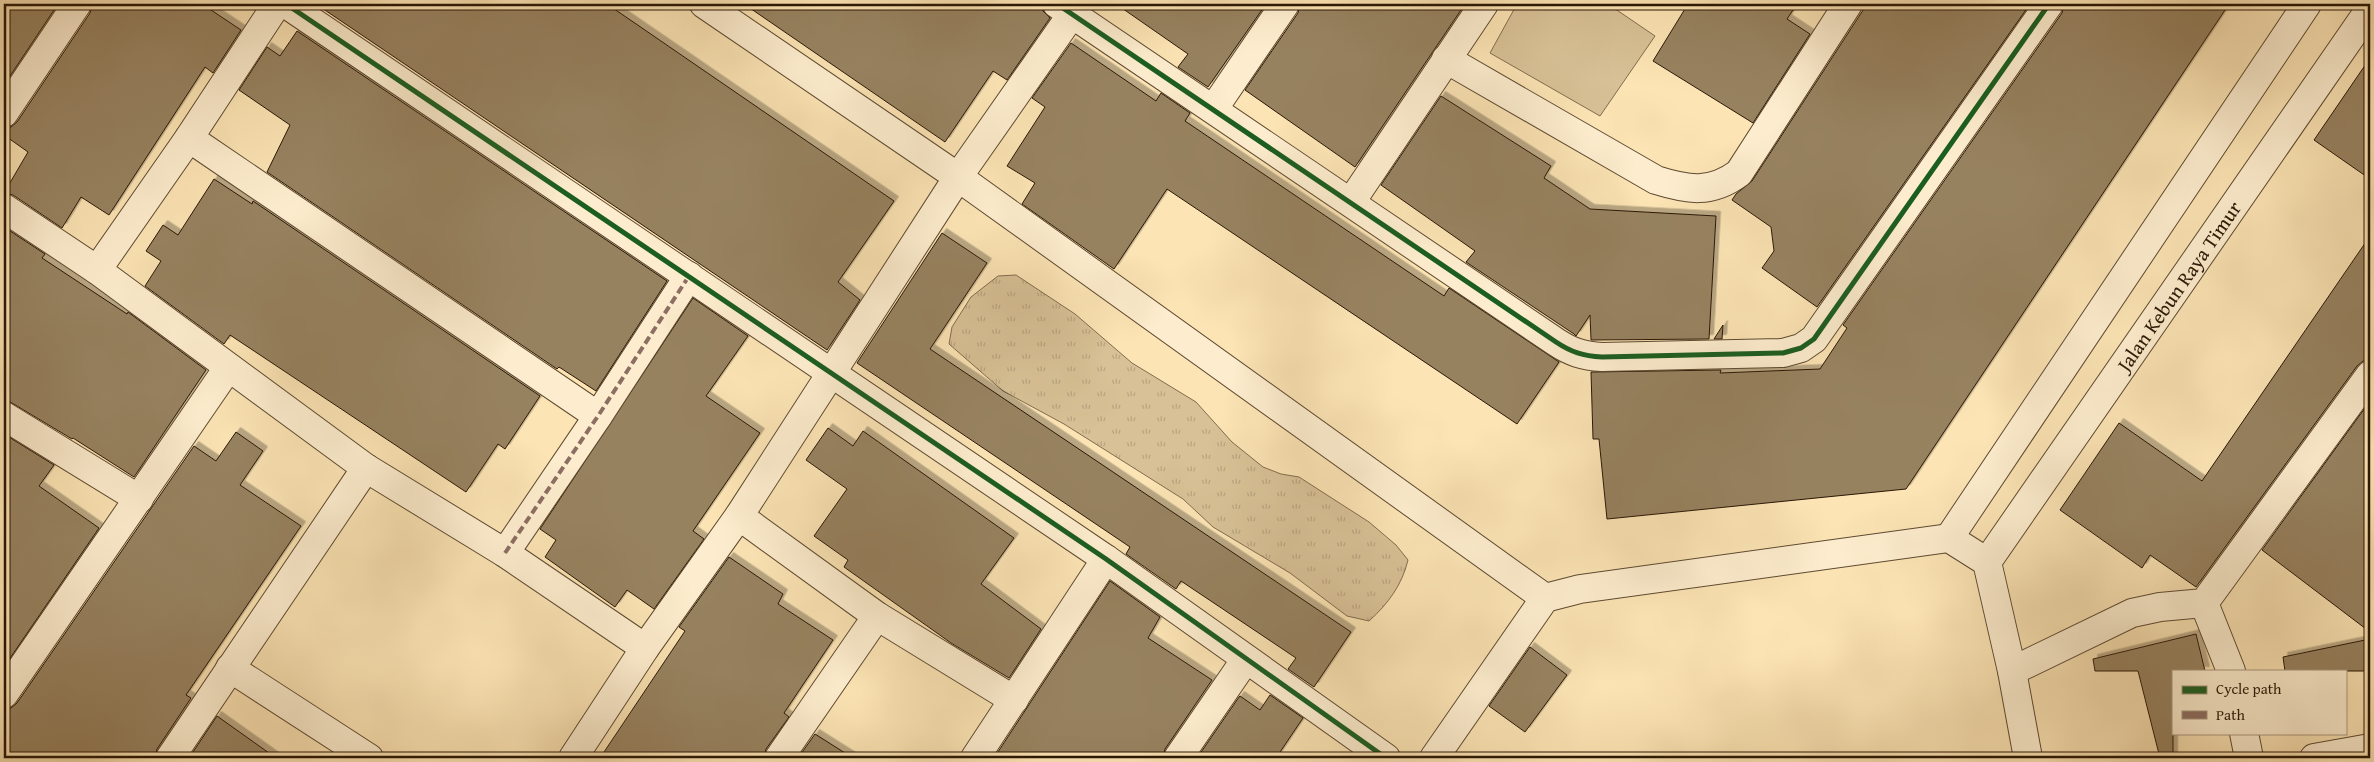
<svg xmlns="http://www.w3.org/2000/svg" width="2374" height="762" font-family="'Gentium Book Plus',serif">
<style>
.grass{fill:url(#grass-tufts);stroke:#816c4e}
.park{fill:#d8c196;stroke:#816c4e}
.building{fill:#978260;stroke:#2a1705;filter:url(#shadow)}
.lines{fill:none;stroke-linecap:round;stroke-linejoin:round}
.street-casing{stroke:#5e4a31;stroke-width:30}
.street{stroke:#fdedce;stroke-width:28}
.quiet{stroke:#8d6e63;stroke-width:4;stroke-dasharray:8 4;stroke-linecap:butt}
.cycleway-casing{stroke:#fdedce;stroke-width:8}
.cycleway{stroke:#1b5e20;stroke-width:5}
.labels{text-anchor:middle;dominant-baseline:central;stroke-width:5;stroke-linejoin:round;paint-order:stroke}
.street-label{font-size:20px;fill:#2a1705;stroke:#fdedce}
</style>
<defs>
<pattern id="grass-tufts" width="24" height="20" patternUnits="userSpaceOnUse" patternTransform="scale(1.25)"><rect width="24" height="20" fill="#d8c196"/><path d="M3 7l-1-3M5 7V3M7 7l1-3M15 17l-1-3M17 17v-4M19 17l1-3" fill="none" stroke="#baa580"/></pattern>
<filter id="shadow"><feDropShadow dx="4.5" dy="-4.5" stdDeviation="0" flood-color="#0004"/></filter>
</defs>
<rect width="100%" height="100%" fill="#fce4b4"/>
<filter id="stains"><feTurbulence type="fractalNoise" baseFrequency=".004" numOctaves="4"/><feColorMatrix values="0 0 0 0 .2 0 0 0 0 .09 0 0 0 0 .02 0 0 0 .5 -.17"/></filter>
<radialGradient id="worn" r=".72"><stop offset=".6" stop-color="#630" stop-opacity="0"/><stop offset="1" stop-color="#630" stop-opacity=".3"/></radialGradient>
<path class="grass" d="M1016 275 1075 314 1132 363 1196 402 1232 442 1263 467 1281 474 1299 477 1369 522 1396 545 1408 560C1402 585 1388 604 1369 621L1347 616 1290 573 1213 527 1183 499 1064 424 1003 391 949 344 952 327 971 297 998 276Z"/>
<polygon class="park" points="1517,4 1608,4 1655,36 1600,116 1490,53"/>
<g class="building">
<polygon points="4,4 58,4 4,85"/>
<polygon points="92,4 202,4 241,30 213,73 205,67 109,215 81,197 62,228 13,195 4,193 28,152 4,135 4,128 11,127 17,122 90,13"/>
<polygon points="316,4 607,4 894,201 838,282 860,300 827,350"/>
<polygon points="744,4 1042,4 1043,11 1050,18 1007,80 993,71 945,142"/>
<polygon points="1116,4 1266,4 1208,87 1178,67 1188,54"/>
<polygon points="1300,4 1465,4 1355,167 1245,90 1298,13"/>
<polygon points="1688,4 1797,4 1787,19 1810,34 1753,123 1653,61"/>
<polygon points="1867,4 2030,4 1817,307 1762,268 1774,251 1771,227 1732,200 1736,194 1752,181"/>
<polygon points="2064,4 2229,4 1906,489 1607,519 1599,439 1593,439 1591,372 1721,370 1720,373 1820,369 1847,328 1843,325 2062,13"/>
<polygon points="297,31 667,281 596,391 559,367 557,369 267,172 290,125 239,90 267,47 280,56"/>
<polygon points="1071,43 1156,101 1161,93 1190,113 1185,121 1444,296 1449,288 1559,362 1517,424 1167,189 1114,269 1022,204 1035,183 1007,166 1045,107 1032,98"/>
<polygon points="2370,58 2370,179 2314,140"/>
<polygon points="1441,96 1551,166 1544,178 1590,209 1716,216 1709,339 1591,340 1590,315 1576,336 1574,334 1466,262 1475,251 1381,185"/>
<polygon points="214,179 252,204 253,201 540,396 505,449 498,444 466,492 230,335 224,344 145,286 161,261 146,251 163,225 178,235"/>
<polygon points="4,227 45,254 42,258 127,314 128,312 206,370 134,477 73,438 72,439 12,403 4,400"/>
<polygon points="942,233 987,263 930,349 1351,632 1314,687 1288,669 1296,658 1181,581 1176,589 1126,554 1130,547 857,363"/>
<polygon points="2370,236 2370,360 2363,361 2357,366 2196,587 2150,555 2142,568 2060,510 2119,423 2202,481"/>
<polygon points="693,298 748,336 706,396 760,433 693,531 704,539 654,609 627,590 615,607 545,557 556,540 540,529"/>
<polygon points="1723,325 1722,339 1714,339"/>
<polygon points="2370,401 2370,632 2262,550"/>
<polygon points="828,428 853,446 863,431 1014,538 981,584 1041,629 1009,678 951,643 844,567 848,560 814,536 847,489 806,460"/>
<polygon points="236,432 263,451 240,485 301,526 186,695 191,698 157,749 155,758 4,758 4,709 11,708 17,703 194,446 216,461"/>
<polygon points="4,434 54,465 39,486 99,528 4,667"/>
<polygon points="729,557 783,594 778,604 833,640 784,713 789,717 766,749 764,758 600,758 685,631 679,627"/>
<polygon points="1110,581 1160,617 1148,638 1212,680 1165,749 1163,758 994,758"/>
<polygon points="2196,634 2205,671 2173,671 2173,758 2160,758 2138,671 2095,671 2093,659"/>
<polygon points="2370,639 2370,671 2285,671 2283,657"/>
<polygon points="1530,647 1567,675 1525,732 1489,706"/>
<polygon points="1270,695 1303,718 1276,758 1197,758 1239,697 1240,696 1260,710"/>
<polygon points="217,716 276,758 189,758"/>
<polygon points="815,734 853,758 798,758"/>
</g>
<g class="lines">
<g class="street-casing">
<g id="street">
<polyline points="286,4 1106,559 1386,758"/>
<polyline points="704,4 958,177 1545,598"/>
<path d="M1057 4 1556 342C1571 352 1583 356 1602 357L1783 353 1801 348 1814 339 2049 4"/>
<path d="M1446 59 1656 180C1688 190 1711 194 1739 173L1848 4"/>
<polyline points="1214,108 1285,4"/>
<polyline points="4,113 77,4"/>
<polyline points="189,138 598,416"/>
<polyline points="1351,202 1484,4"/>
<polyline points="4,208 97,270 366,468 505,553 645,648"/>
<polyline points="97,270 189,138 277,4"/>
<polyline points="4,416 139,499"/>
<polyline points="739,516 877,616 1014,700"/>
<polyline points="1949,538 2307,4"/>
<polyline points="505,553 598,416 689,276"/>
<path id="s1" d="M1987 562 2370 9"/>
<polyline points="2204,603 2231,671"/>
<polyline points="230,668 369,758"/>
<polyline points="2012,671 2132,613 2160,607 2204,603 2370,375"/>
<polyline points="4,694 228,368"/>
<polyline points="2244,733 2249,758"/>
<polyline points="170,758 366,468"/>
<polyline points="573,758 645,648 739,516 958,177 1079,4"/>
<polyline points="779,758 877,616"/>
<polyline points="975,758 1106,559"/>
<polyline points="1178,758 1246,659"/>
<polyline points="1434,758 1545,598 1580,589 1949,538 1987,562 2012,671 2028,758"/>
<polyline points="2314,758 2370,748"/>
</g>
</g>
<use href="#street" class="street"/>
<polyline class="quiet" points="505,553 598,416 689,276"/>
<g class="cycleway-casing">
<g id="cycleway">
<polyline points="286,4 1106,559 1386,758"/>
<path d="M1057 4 1556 342C1571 352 1583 356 1602 357L1783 353 1801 348 1814 339 2049 4"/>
</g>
</g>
<use href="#cycleway" class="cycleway"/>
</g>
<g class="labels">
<g class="street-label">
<text stroke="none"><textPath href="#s1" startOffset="336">Jalan Kebun Raya Timur</textPath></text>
</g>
</g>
<rect width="2374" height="762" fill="none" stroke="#fce4b4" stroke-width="20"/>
<rect x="5" y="5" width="2364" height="752" fill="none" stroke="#2a1705" stroke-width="2.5"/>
<rect x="10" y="10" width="2354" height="742" fill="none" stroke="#2a1705"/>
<rect x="2172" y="670" width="175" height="65" fill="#fdedce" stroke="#a9977e"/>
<rect x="2182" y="686" width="25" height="8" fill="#1b5e20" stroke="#a9977e"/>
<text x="2216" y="694" font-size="15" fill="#2a1705">Cycle path</text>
<rect x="2182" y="711" width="25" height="8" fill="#8d6e63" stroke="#a9977e"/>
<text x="2216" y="720" font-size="15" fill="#2a1705">Path</text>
<rect width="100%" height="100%" filter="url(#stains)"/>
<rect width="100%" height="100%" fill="url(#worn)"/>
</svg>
